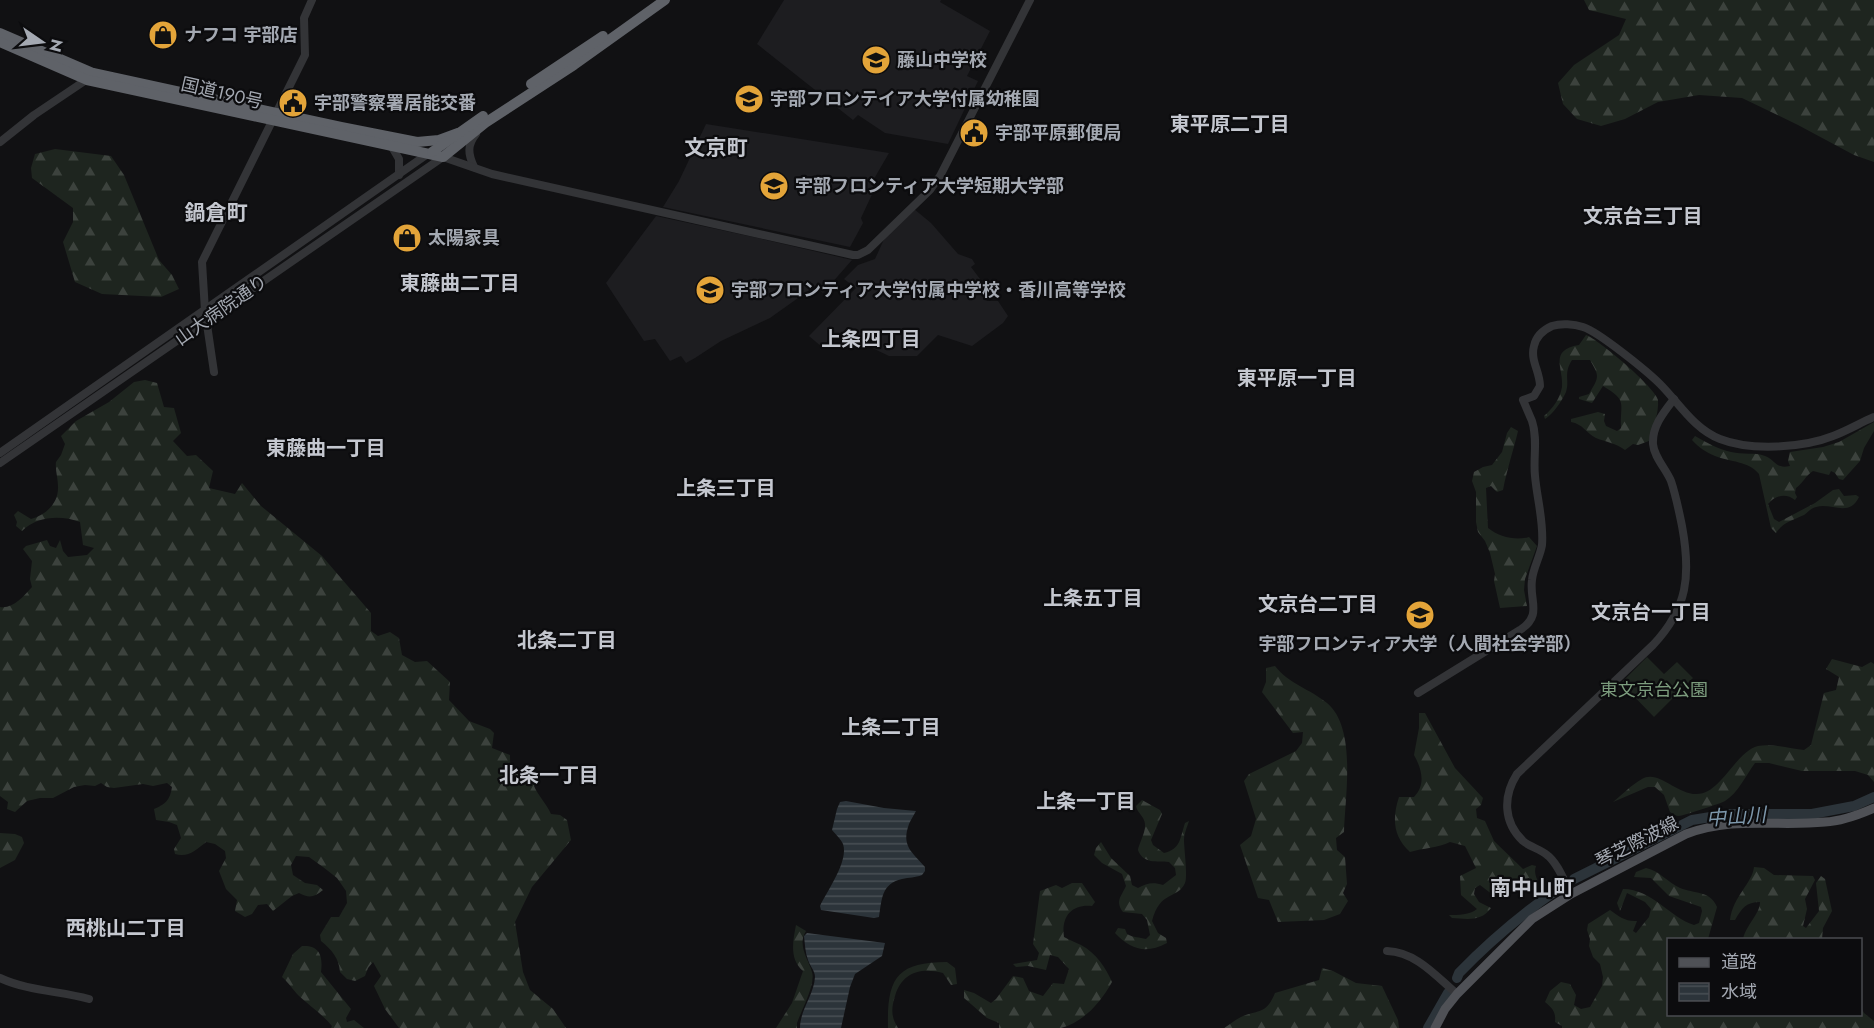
<svg xmlns="http://www.w3.org/2000/svg" width="1874" height="1028" font-family="Jost,'Noto Sans JP',sans-serif">
<style>
.built{fill:#1d1d20}
.forest{fill:url(#forest-firs)}
.park{fill:#1e251f}
.water{fill:url(#water-rules)}
.lines{fill:none;stroke-linecap:round;stroke-linejoin:round}
.river{stroke:#2c343a;stroke-width:10}
.minor{stroke:#333437;stroke-width:8}
.major{stroke:#4f5156;stroke-width:9}
.highway{stroke:#5f6268;stroke-width:10}
.labels{text-anchor:middle;dominant-baseline:central;stroke-width:4.5;stroke-linejoin:round;paint-order:stroke}
.poi-label{font-size:18px;font-weight:bold;fill:#a4a9b2;stroke:#0c0c0e;text-anchor:start}
.street-label{font-size:18px;fill:#a4a9b2;stroke:#0c0c0e}
.park-label{font-size:18px;fill:#7c9c7d;stroke:#0c0c0e}
.neighbourhood-label{font-size:20px;font-weight:bold;fill:#c4c7cf;stroke:#0c0c0e}
.water-label{font-size:20px;font-style:italic;fill:#7d97ab;stroke:#0c0c0e}
.quarter-label{font-size:21px;font-weight:bold;fill:#c4c7cf;stroke:#0c0c0e}
</style>
<defs>
<pattern id="forest-firs" width="22" height="20" patternUnits="userSpaceOnUse" patternTransform="scale(1.5)"><rect width="22" height="20" fill="#1e251f"/><path d="M5 1l3.5 6h-7zM16 11l3.5 6h-7z" fill="#3c423d"/></pattern>
<pattern id="water-rules" width="6" height="5" patternUnits="userSpaceOnUse" patternTransform="scale(1.5)"><rect width="6" height="5" fill="#2c343a"/><path d="M0 2.5h6" fill="none" stroke="#484f54"/></pattern>
</defs>
<rect width="100%" height="100%" fill="#111113"/>
<g class="built">
<polygon points="784,0 941,0 940,2 990,31 967,76 978,81 948,144 885,133 858,115 853,120 757,44"/>
<polygon points="706,124 889,153 871,184 875,188 861,218 863,223 850,247 663,207 679,181"/>
<polygon points="914,209 931,223 958,254 972,259 975,264 971,267 980,279 977,288 987,301 998,301 1008,316 1003,323 972,346 938,335 917,356 889,356 841,333 822,347 809,336 856,288 844,279 858,265 875,259 886,235"/>
<polygon points="656,216 758,238 852,260 823,293 815,286 770,318 721,341 695,358 686,363 681,356 670,361 655,339 644,341 606,283"/>
</g>
<g class="forest">
<polygon points="1584,0 1874,0 1874,162 1854,155 1798,125 1742,98 1699,95 1658,102 1625,119 1601,126 1577,119 1563,104 1558,83 1574,65 1619,35 1626,19 1589,10"/>
<polygon points="55,149 111,156 124,175 159,260 172,275 179,289 161,297 102,294 75,282 63,242 73,222 73,208 32,178 31,168 35,154"/>
<path d="M1586 335C1598 339 1656 388 1658 400 1659 413 1653 429 1649 441L1638 445 1633 444 1625 450C1616 443 1606 442 1596 438 1586 433 1583 424 1571 422V419L1598 412 1605 414 1604 421 1606 426 1617 431 1621 428C1620 402 1628 401 1603 386L1592 403 1579 399V397L1589 394C1599 377 1600 377 1590 360H1572C1563 374 1570 380 1566 392 1562 401 1553 414 1545 419L1544 416C1553 408 1560 399 1562 387 1564 369 1548 350 1579 345Z"/>
<path d="M145 380 157 383 164 407 174 408 181 433 173 441 187 456 196 455 213 471 209 488 235 494 242 483 261 506 322 556 371 613V631L378 636 390 632 399 638 402 655 415 662 427 661 450 682 449 700 469 721 490 729 494 733 492 748 510 755C510 768 511 772 524 777L536 772 540 774 534 786C539 797 546 803 551 814L560 815 567 820 571 840 532 887 515 922 523 972 530 990 553 1009 566 1028H399L385 1009 374 986 381 976 373 962 368 968 365 976 355 981 347 979 340 972C339 958 332 950 321 941L320 935 331 917H339L347 903 346 891 337 878 323 867 309 857 296 856 291 865 293 875 305 883 317 885 323 890C313 898 309 898 299 893L292 896 273 911 267 904 258 905 252 914 245 917 235 911 237 900 226 889 219 871 226 858 225 851 215 844 206 842C196 850 188 858 175 854L174 849 181 838 177 825 169 822 156 820 154 809C166 804 170 800 172 787L167 783 153 786 143 784 114 788 107 787 101 783 95 786 85 785 74 787 53 798H40L27 801 15 812 7 809 8 802 0 796V607C13 609 23 597 32 587L30 579 32 561 23 549 26 546 47 540 50 546 56 548 60 540 63 551 68 557 87 555 94 548 83 545 80 522C61 515 37 516 22 531L16 526 17 522 14 515 18 511 31 519C46 515 59 503 58 486 58 478 55 470 56 462L61 455 65 444 61 436 76 421 109 402 134 382Z"/>
<path d="M1874 422V431L1864 448 1860 461 1843 480 1839 479 1835 473 1831 471 1829 475 1813 471C1806 475 1803 483 1796 488L1795 493 1797 497 1795 500C1786 492 1774 496 1768 504L1774 519 1779 522 1815 503 1833 490 1839 489 1844 496 1856 495 1859 497C1849 518 1831 502 1816 507 1811 508 1808 512 1804 515 1793 520 1782 523 1776 533L1771 528 1759 474C1749 461 1730 462 1715 456 1706 452 1699 448 1692 440L1695 436C1707 443 1718 449 1731 452 1742 455 1755 452 1765 456 1777 461 1775 469 1790 466L1788 461 1790 452 1823 447 1839 442Z"/>
<path d="M1511 427 1518 431C1513 452 1507 469 1503 490L1497 492 1491 486 1486 488 1488 528C1499 537 1516 541 1529 537L1537 546 1525 579 1524 590 1527 606 1500 608 1494 581 1495 574 1490 553 1485 541 1478 532 1476 522V492L1472 481 1474 472 1483 467 1492 465 1502 452 1507 433Z"/>
<path d="M1832 659 1862 667 1871 662 1874 664V782L1868 775 1855 771H1802L1769 763H1755C1746 775 1738 793 1725 801 1722 803 1682 816 1679 816 1676 816 1673 814 1670 812L1664 795 1655 787H1648L1613 802C1622 795 1631 785 1642 779 1658 769 1677 795 1697 794 1721 794 1735 752 1758 746 1772 743 1791 749 1804 750L1811 745 1824 693 1836 690 1839 677 1826 669Z"/>
<path d="M1275 666C1289 684 1310 689 1327 703 1357 728 1345 796 1344 832L1336 838 1337 850 1345 857 1347 884 1343 893 1348 901 1340 914 1324 920 1278 922 1269 900 1258 898 1240 845 1251 836 1256 819 1244 781 1249 774 1296 751 1302 743 1303 732 1293 733 1262 692 1266 682V668Z"/>
<path d="M1419 713H1425L1455 768 1483 798 1481 805 1476 809 1477 818 1485 821 1494 841 1523 869 1532 865 1536 866C1533 874 1538 881 1542 889L1538 893 1529 878C1517 883 1504 882 1497 894L1493 895 1480 885 1475 888 1474 894 1479 902 1491 908C1481 922 1467 919 1452 918L1449 915C1458 915 1470 915 1477 909L1461 895 1460 876 1476 868 1465 846 1450 842C1438 848 1423 848 1410 852 1393 837 1392 818 1399 797H1414C1426 785 1422 769 1414 755L1419 728Z"/>
<path d="M1142 800 1160 810 1162 814 1151 840 1153 845 1164 853C1181 849 1180 838 1185 823L1189 821C1187 827 1184 834 1184 840 1184 848 1188 878 1185 883 1177 900 1160 890 1152 921L1158 933 1166 938 1167 943C1146 954 1131 950 1115 933L1118 928 1125 929 1127 934C1134 938 1139 937 1146 939L1150 935 1147 920 1142 914 1123 912C1115 901 1121 897 1126 886L1122 874 1102 863 1094 855 1096 848 1101 842 1111 858 1130 876 1132 885 1138 888C1147 883 1153 882 1163 885L1176 875 1175 868 1169 862C1157 861 1143 864 1138 850 1140 840 1149 828 1143 818 1140 813 1137 811 1136 806Z"/>
<polygon points="0,833 15,834 22,837 24,843 15,860 0,868"/>
<path d="M1754 867 1764 868 1774 875 1813 876 1815 880 1805 899 1807 909 1803 926 1806 928 1819 911 1816 883 1821 876 1825 879 1832 911 1823 928 1822 939H1743C1746 925 1760 914 1760 902 1746 902 1742 908 1735 920H1730C1733 896 1752 884 1754 867Z"/>
<path d="M1646 868C1660 871 1667 882 1680 888 1694 894 1710 890 1717 907L1708 939 1668 940V1014H1860L1861 1007 1864 1013 1874 1021V1028H1562V1026L1555 1022C1556 1012 1553 1009 1545 1002L1550 991 1561 982 1570 984 1576 995 1574 1005 1581 1009 1590 1007 1602 986 1603 977 1600 964 1593 957 1589 946 1590 939 1587 930 1588 924 1610 910C1618 916 1626 922 1637 921L1633 931 1636 933 1649 917 1651 909 1645 902 1627 893 1620 911 1617 903 1623 889C1652 889 1669 917 1694 925L1699 923 1702 911 1701 907 1669 896 1651 878 1634 877 1636 872Z"/>
<path d="M1072 883H1082L1095 902 1092 906C1071 904 1061 917 1064 937 1069 940 1075 942 1081 945 1096 953 1106 968 1112 982 1101 1002 1084 1022 1061 1028 1049 1028 1013 1028 999 1028V1023L987 1018 964 998V990L974 993 991 1003 996 999 1013 976 1023 978 1029 991 1043 996 1053 983 1064 984 1069 969 1058 957 1050 955 1046 970 1028 966 1016 967 1013 964 1037 960 1039 953 1033 944 1040 891 1056 885 1062 888Z"/>
<path d="M796 925 806 931C797 945 808 959 812 972 816 984 801 1011 797 1023V1028H776L792 1003 803 971C789 959 793 941 796 925Z"/>
<path d="M302 946C320 945 323 956 321 972L351 1009 346 1018 347 1022 354 1020 364 1028H331L332 1026C322 1014 310 1006 299 996 293 990 289 983 282 977L293 954Z"/>
<path d="M947 962 955 968 957 984 951 985 943 973C921 967 902 972 895 996 891 1009 891 1017 898 1028H888C887 979 896 962 947 962Z"/>
<path d="M1322 968 1333 971 1356 983 1382 986 1398 1020 1399 1028H1224C1229 1025 1235 1020 1241 1017 1259 1009 1266 1015 1275 993L1319 980Z"/>
</g>
<polygon class="park" points="1647,657 1664,674 1677,662 1693,678 1654,717 1621,683"/>
<g class="water">
<path d="M846 801 884 808 916 811C914 815 911 819 909 824 901 846 912 852 925 867V871L922 875C915 878 909 877 902 879 881 884 882 899 879 917L874 918 821 910 820 906C827 891 849 861 843 844 841 839 836 835 832 830L837 809 840 802Z"/>
<path d="M807 933 885 943 882 956 855 974 850 987 841 1028H800C800 1010 814 995 815 977 815 971 810 966 808 960 805 952 805 944 804 936Z"/>
</g>
<g class="lines">
<g class="river">
<polyline points="1574,879 1692,820 1729,814 1812,814 1854,806 1874,797"/>
<path d="M1457 978 1459 973C1490 941 1522 914 1558 889"/>
<polyline points="1428,1028 1448,993"/>
</g>
<g class="minor">
<polyline points="0,142 34,115 89,78"/>
<polyline points="392,147 399,159 399,175"/>
<path d="M474 167C468 154 467 145 476 134"/>
<polyline points="214,372 205,311 202,262 305,55 304,18 312,0"/>
<polyline points="0,453 429,153"/>
<polyline points="0,463 443,157 492,174 853,255 858,255 868,250 930,190 940,176 1030,0"/>
<path d="M1418 693 1520 630C1543 615 1529 601 1532 580 1533 568 1540 557 1542 545 1544 522 1537 499 1535 476 1533 458 1538 439 1532 421 1529 414 1526 407 1523 400L1534 396 1540 386C1540 372 1530 360 1534 346 1536 337 1543 330 1552 326 1561 323 1574 324 1583 327 1599 332 1648 372 1660 384 1679 403 1694 429 1720 439 1750 451 1803 448 1833 436 1847 431 1860 423 1874 417"/>
<path d="M1571 894C1565 883 1558 863 1547 855 1540 849 1530 847 1523 841 1503 822 1503 796 1517 774L1653 645C1688 608 1691 575 1682 526 1679 511 1676 496 1671 481 1666 469 1654 457 1653 444 1652 426 1664 412 1674 399"/>
<path d="M1387 951C1416 952 1436 976 1457 994"/>
<path d="M0 978C28 991 60 991 89 999"/>
</g>
<path class="major" d="M1435 1028 1445 1009 1457 994 1532 919 1571 894 1686 834C1734 816 1775 827 1825 822 1842 821 1858 815 1874 808"/>
<g class="highway">
<polyline points="0,33 93,73 341,127 417,142 439,140 458,133"/>
<polyline points="0,42 87,80 443,157 485,123 574,65 665,0"/>
<polyline points="531,84 603,36"/>
<polyline points="432,152 483,116"/>
</g>
</g>
<defs>
<g id="shop-disc" transform="scale(1.5)"><circle r="9.5" fill="#e3a439" stroke="#0c0c0e"/><path d="M-5-2.5h2.3a2.7 3.5 0 0 1 5.4 0H5L5.5 6h-11ZM-1.5-2.5h3a1.5 2.3 0 0 0-3 0Z" fill="#111"/></g>
<g id="school-disc" transform="scale(1.5)"><circle r="9.5" fill="#e3a439" stroke="#0c0c0e"/><path d="M0-5L7-2L0 1L-7-2ZM-4 1L0 2.5L4 1V4Q0 6-4 4Z" fill="#111"/></g>
<g id="civic-disc" transform="scale(1.5)"><circle r="9.5" fill="#e3a439" stroke="#0c0c0e"/><path d="M-.6-6.5H3V-4.5H.6V-3L4-1V1h2V6H-6V1h2V-1L-.6-3ZM-1.2 2.5V6h2.4V2.5Z" fill="#111"/></g>
<g id="university-disc" transform="scale(1.5)"><circle r="9.5" fill="#e3a439" stroke="#0c0c0e"/><path d="M0-5L7-2L0 1L-7-2ZM-4 1L0 2.5L4 1V4Q0 6-4 4Z" fill="#111"/></g>
</defs>
<g fill-rule="evenodd">
<use href="#shop-disc" x="163" y="35"/>
<use href="#school-disc" x="876" y="60"/>
<use href="#school-disc" x="749" y="99"/>
<use href="#civic-disc" x="293" y="103"/>
<use href="#civic-disc" x="974" y="133"/>
<use href="#university-disc" x="774" y="186"/>
<use href="#shop-disc" x="407" y="238"/>
<use href="#school-disc" x="710" y="290"/>
<use href="#university-disc" x="1420" y="615"/>
</g>
<g class="labels">
<g class="poi-label">
<text x="184" y="35">ナフコ 宇部店</text>
<text x="897" y="60">藤山中学校</text>
<text x="770" y="99">宇部フロンテイア大学付属幼稚園</text>
<text x="314" y="103">宇部警察署居能交番</text>
<text x="995" y="133">宇部平原郵便局</text>
<text x="795" y="186">宇部フロンティア大学短期大学部</text>
<text x="428" y="238">太陽家具</text>
<text x="731" y="290">宇部フロンティア大学付属中学校・香川高等学校</text>
<text x="1420" y="644" text-anchor="middle">宇部フロンティア大学（人間社会学部）</text>
</g>
<g class="street-label">
<text transform="translate(222 93) rotate(13)">国道190号</text>
<text transform="translate(221 310) rotate(-35)">山大病院通り</text>
<text transform="translate(1637 842) rotate(-27)">琴芝際波線</text>
</g>
<g class="park-label">
<text x="1654" y="690">東文京台公園</text>
</g>
<g class="neighbourhood-label">
<text x="1230" y="124">東平原二丁目</text>
<text x="1643" y="216">文京台三丁目</text>
<text x="460" y="283">東藤曲二丁目</text>
<text x="871" y="339">上条四丁目</text>
<text x="1297" y="378">東平原一丁目</text>
<text x="326" y="448">東藤曲一丁目</text>
<text x="726" y="488">上条三丁目</text>
<text x="1093" y="598">上条五丁目</text>
<text x="1318" y="604">文京台二丁目</text>
<text x="1651" y="612">文京台一丁目</text>
<text x="567" y="640">北条二丁目</text>
<text x="891" y="727">上条二丁目</text>
<text x="549" y="775">北条一丁目</text>
<text x="1086" y="801">上条一丁目</text>
<text x="126" y="928">西桃山二丁目</text>
</g>
<g class="water-label">
<text transform="translate(1736 817) rotate(-4)">中山川</text>
</g>
<g class="quarter-label">
<text x="716" y="148">文京町</text>
<text x="216" y="213">鍋倉町</text>
<text x="1532" y="888">南中山町</text>
</g>
</g>
<rect x="1667" y="938" width="195" height="78" fill="#0c0c0e" stroke="#494b50" stroke-width="1.5"/>
<rect x="1679" y="958" width="30" height="9" fill="#4f5156" stroke="#494b50" stroke-width="1.5"/>
<text x="1721" y="968" font-size="18" fill="#a4a9b2">道路</text>
<rect x="1679" y="983" width="30" height="18" fill="url(#water-rules)" stroke="#494b50" stroke-width="1.5"/>
<text x="1721" y="998" font-size="18" fill="#a4a9b2">水域</text>
<g transform="translate(42 42) rotate(104)" stroke="#0c0c0e" stroke-width="4.5" paint-order="stroke">
<path d="M0-4.5L10 22L0 15L-10 22Z" fill="#a4a9b2"/>
<text y="-9" font-size="16" font-weight="bold" text-anchor="middle" fill="#a4a9b2">N</text>
</g>
</svg>
